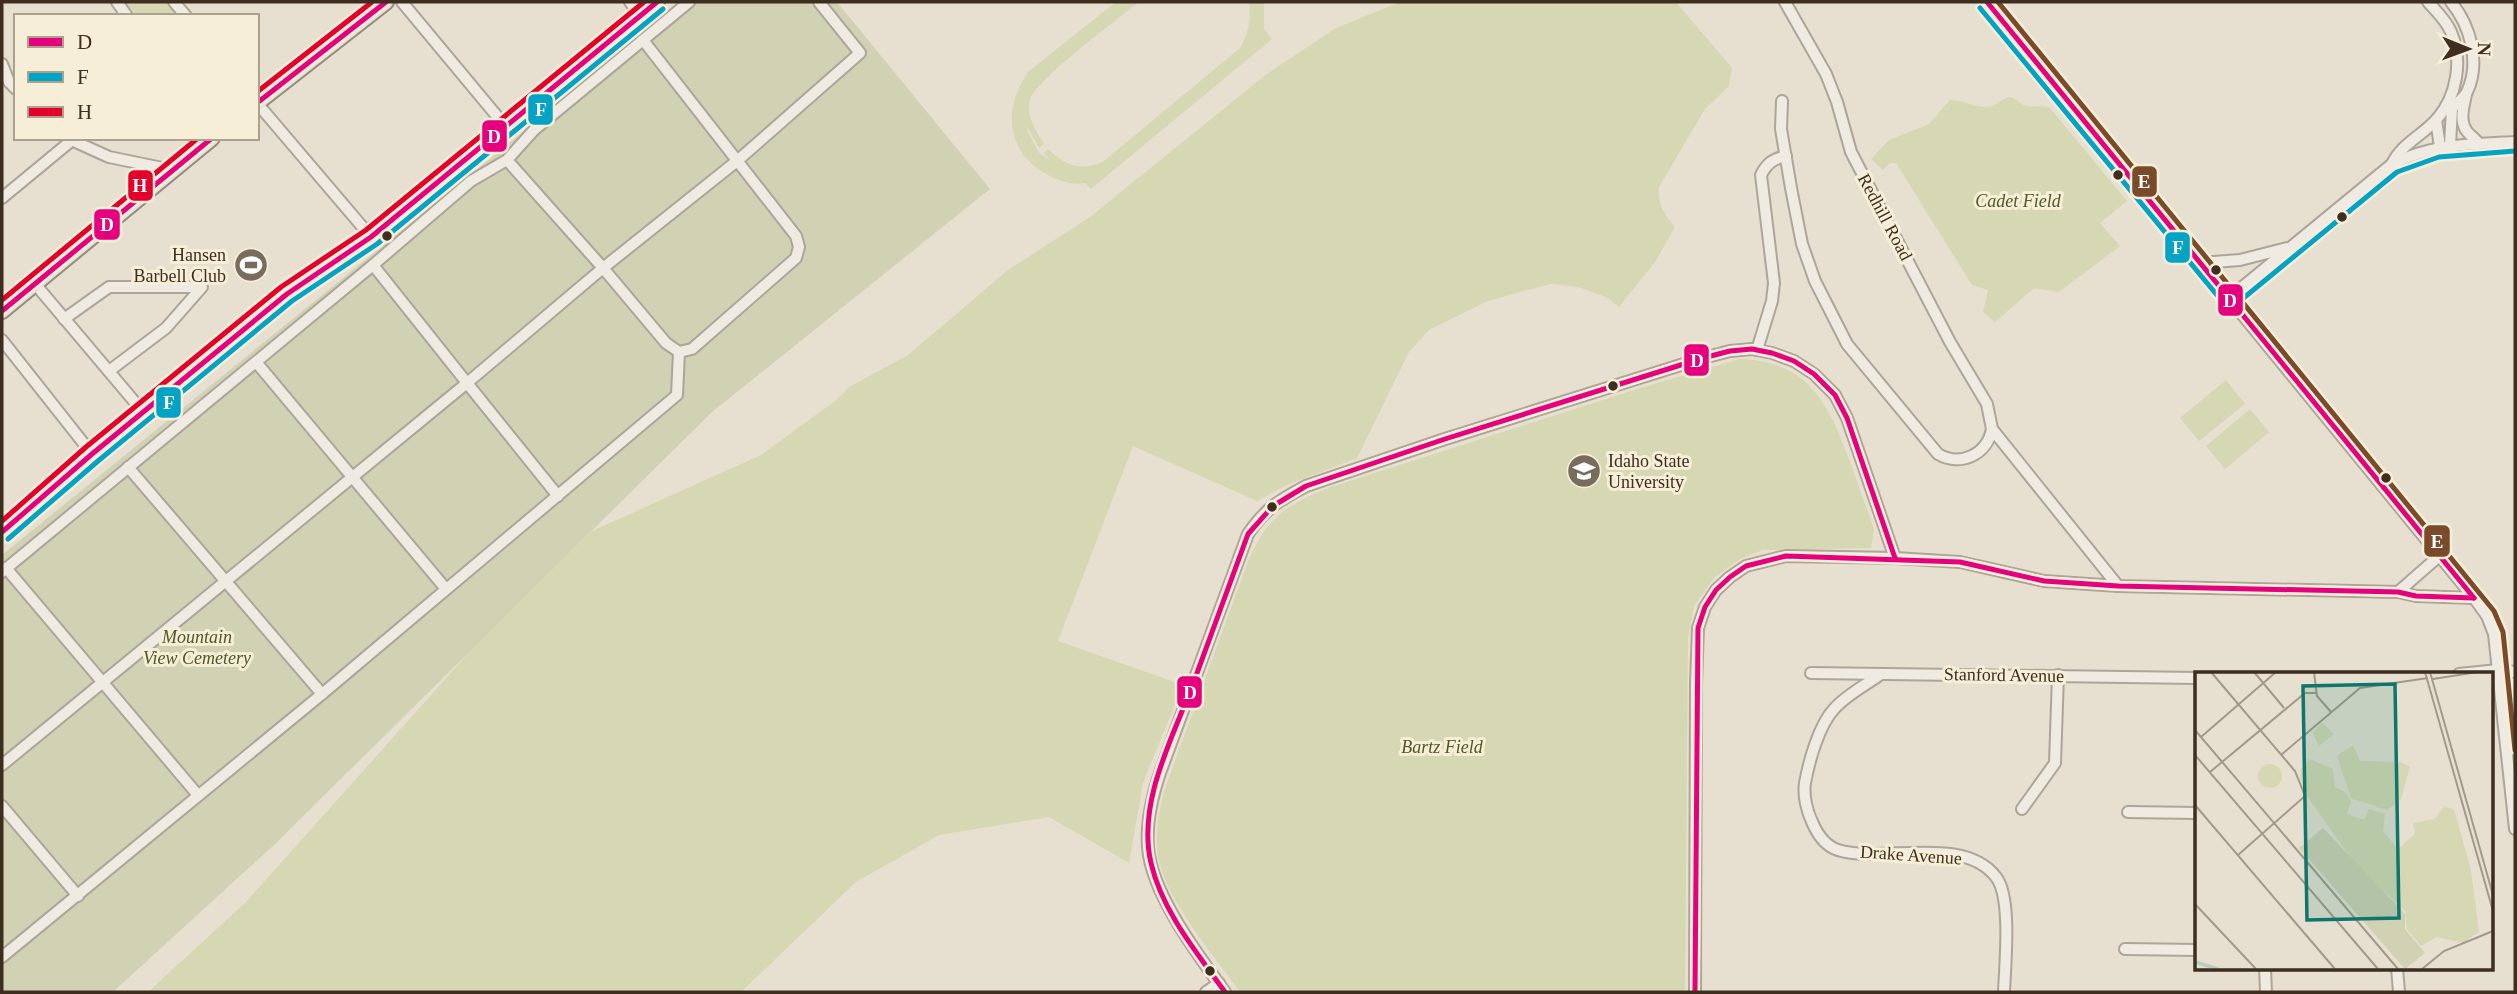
<svg xmlns="http://www.w3.org/2000/svg" width="2517" height="994" font-family="Georgia,serif">
<style>
.green{fill:#d6d7b3}
.cemetery{fill:#d1d1b3}
.lines{fill:none;stroke-linecap:round;stroke-linejoin:round}
.minor-casing{stroke:#ada599;stroke-width:14}
.major-casing{stroke:#928b80;stroke-width:18}
.minor{stroke:#efebe3;stroke-width:10}
.major{stroke:#e6e1d4;stroke-width:14}
.bus-1-casing{stroke:#f7eed8;stroke-width:10}
.bus-2-casing{stroke:#f7eed8;stroke-width:10}
.bus-3-casing{stroke:#f7eed8;stroke-width:10}
.bus-4-casing{stroke:#f7eed8;stroke-width:10}
.bus-1{stroke:#e5007d;stroke-width:5}
.bus-2{stroke:#03a3c5;stroke-width:5}
.bus-3{stroke:#e4002b;stroke-width:5}
.bus-4{stroke:#7a4b2a;stroke-width:5}
.bus-dot{fill:#3d2e20;stroke:#f7eed8;stroke-width:2.5}
.labels{text-anchor:middle;dominant-baseline:central;stroke-width:6;stroke-linejoin:round;paint-order:stroke}
.park-label{font-size:18px;font-style:italic;fill:#4d5a26;stroke:#f7eed8}
.street-label{font-size:18px;fill:#3d2e20;stroke:#f7eed8}
.poi-label{font-size:18px;fill:#3d2e20;stroke:#f7eed8;text-anchor:end}
.inset-river{fill:none;stroke:#bcccc2;stroke-width:3.5}
.inset-road{fill:none;stroke:#a3998a;stroke-width:2}
.view{fill:#0f766e;fill-opacity:0.15;stroke:#0f766e;stroke-width:3.5}
.inset-edge{fill:none;stroke:#3d2e20;stroke-width:3.5}
.line-badge{stroke:#f7eed8;stroke-width:2.5}
.badge-label{font-size:19px;text-anchor:middle;font-weight:bold;fill:#fff}
</style>
<rect width="100%" height="100%" fill="#e7e0d1"/>
<g class="green">
<polygon points="124,2 166,2 177,16 138,16"/>
<path d="M1116 2H1139C1118 19 1038 78 1030 99 1025 114 1036 132 1044 144L1039 148 1028 128V132L1039 153 1050 160 1044 153 1048 149C1066 166 1082 172 1104 161L1240 48C1249 32 1251 20 1249 2H1264V29L1272 39 1091 189 1085 183C1073 185 1065 182 1054 178 1007 158 1000 110 1029 71Z"/>
<path d="M1400 2H1676L1732 68 1729 86 1705 109 1659 187C1657 205 1664 214 1675 227L1655 262 1619 307 1606 297 1578 287 1550 284 1488 301 1429 330 1409 352 1357 458 1287 485 1257 501 1133 446 1058 641 1183 685 1143 783 1129 863 1049 817 939 835 856 882 741 992H148L246 902 473 648 592 531 761 455 835 401 849 387 908 355 1008 270 1090 217 1268 73 1336 28Z"/>
<path d="M2008 97 2014 98C2027 111 2033 104 2049 107L2127 201 2100 223 2120 246 2059 292 2034 288 1995 322 1983 312 1988 290 1972 285 1896 163H1890L1883 170 1871 159 1889 140 1929 124 1950 100C1964 100 1979 110 1992 106 1997 104 2002 100 2008 97Z"/>
<path d="M1740 359C1809 361 1829 404 1850 462 1858 484 1866 507 1874 529L1871 548 1763 550 1740 559 1714 578 1694 606 1688 638 1685 992H1240C1215 957 1167 901 1159 860 1154 837 1159 813 1164 791L1247 564C1266 518 1285 505 1331 487L1640 388Z"/>
<polygon points="2226,380 2245,404 2199,441 2180,418"/>
<polygon points="2250,409 2269,432 2225,469 2206,446"/>
</g>
<polygon class="cemetery" points="683,2 837,2 990,189 712,412 275,844 113,992 2,992 2,555"/>
<g class="lines">
<g class="minor-casing">
<g id="minor">
<polyline points="117,2 127,16"/>
<polyline points="174,2 186,16"/>
<polyline points="402,2 506,127"/>
<polyline points="630,2 641,16"/>
<polyline points="1785,2 1826,74 1837,102 1851,152 1950,342 1987,404 1992,429 2118,586"/>
<polyline points="1987,2 2474,598 2487,616 2494,634 2515,829"/>
<polyline points="643,40 796,236 799,247 796,258 692,349 679,352 666,343 603,268 737,161 860,53 819,2"/>
<polyline points="2,64 9,82 16,89"/>
<path d="M2466 94C2464 106 2459 119 2466 130 2469 135 2475 138 2478 143"/>
<path d="M1782 101 1781 129 1791 188 1802 244 1815 281 1847 344 1938 454C1960 467 1987 455 1992 429"/>
<polyline points="257,103 371,237"/>
<polyline points="2436,120 2440,147"/>
<polyline points="67,138 109,157 172,170"/>
<path d="M2450 145 2452 108C2457 103 2464 98 2467 92 2481 62 2470 25 2451 2"/>
<polyline points="507,160 603,268 467,383 373,265 471,181 507,160 534,130 689,2"/>
<path d="M2392 164C2402 143 2422 136 2437 119 2457 96 2463 60 2451 32 2446 20 2436 11 2428 2"/>
<polyline points="2,198 71,141"/>
<polyline points="2200,263 2240,260 2287,248"/>
<polyline points="36,285 144,413"/>
<path d="M2229 298 2392 164C2432 144 2471 144 2515 142"/>
<polyline points="64,319 109,287 202,287 166,328 109,371"/>
<polyline points="2,340 92,454"/>
<path d="M1757 350 1772 301 1774 283 1761 175C1767 163 1773 159 1786 156"/>
<polyline points="256,362 446,589"/>
<polyline points="128,467 322,694"/>
<polyline points="6,568 197,794"/>
<polyline points="2,572 373,265"/>
<polyline points="2398,592 2438,557"/>
<polyline points="1811,673 2197,678"/>
<path d="M1881 674C1866 685 1846 695 1834 709 1819 725 1809 761 1805 783 1803 796 1807 812 1813 824 1818 835 1825 846 1838 850 1883 864 1963 834 1996 877 2012 897 2005 965 2004 992"/>
<polyline points="2459,674 2498,670 2515,672"/>
<polyline points="2,765 467,383 558,496"/>
<polyline points="2,806 78,896"/>
<polyline points="2022,809 2055,763 2058,675"/>
<polyline points="2128,812 2197,813"/>
<polyline points="2125,949 2197,950"/>
<polyline points="2,957 322,694 677,395 679,352"/>
<polyline points="2265,968 2266,992"/>
<polyline points="2397,968 2399,992"/>
<polyline points="1206,992 1219,983"/>
<path d="M1225 992C1198 955 1151 893 1148 847 1146 821 1152 797 1160 773L1248 534C1266 508 1278 501 1306 486L1445 439 1703 358 1730 351 1752 349 1772 353 1794 361 1814 374 1835 395 1847 418 1895 558"/>
<polyline points="1695,992 1696,684 1698,628 1705,607 1716,590 1730,577 1746,566 1786,556 1895,558 1960,562 2044,581 2118,586 2398,592 2416,596 2474,598"/>
</g>
</g>
<g class="major-casing">
<g id="major">
<polyline points="257,103 386,2"/>
<polyline points="2,311 212,138"/>
<polyline points="2,532 92,454 287,294 371,237 657,2"/>
</g>
</g>
<use href="#minor" class="minor"/>
<use href="#major" class="major"/>
<g class="bus-1-casing">
<g id="bus-1">
<polyline points="1987,2 2474,598"/>
<polyline points="257,103 386,2"/>
<polyline points="2,311 212,138"/>
<polyline points="2,532 92,454 287,294 371,237 657,2"/>
<path d="M1225 992C1197 953 1162 911 1151 863 1137 803 1172 739 1193 684 1211 634 1230 584 1248 534L1273 506 1306 486 1445 439 1703 358 1730 351 1752 349 1772 353 1794 361 1814 374 1835 395 1847 418 1895 558"/>
<polyline points="1695,992 1698,628 1705,607 1716,590 1730,577 1746,566 1786,556 1960,562 2044,581 2118,586 2398,592 2416,596 2474,598"/>
</g>
</g>
<g class="bus-2-casing">
<g id="bus-2">
<polyline points="1980,8 2226,306 2235,305 2397,172 2439,157 2515,151"/>
<polyline points="8,539 98,461 292,301 377,244 663,9"/>
</g>
</g>
<g class="bus-3-casing">
<g id="bus-3">
<polyline points="257,92 372,2"/>
<polyline points="2,300 198,138"/>
<polyline points="2,521 86,447 281,287 366,230 644,2"/>
</g>
</g>
<g class="bus-4-casing">
<polyline id="bus-4" points="1998,2 2494,611 2503,632 2515,750"/>
</g>
<use href="#bus-1" class="bus-1"/>
<use href="#bus-2" class="bus-2"/>
<use href="#bus-3" class="bus-3"/>
<use href="#bus-4" class="bus-4"/>
</g>
<defs>
<g id="stadium-disc" transform="scale(1.75)"><circle r="9.5" fill="#786c5e" stroke="#f7eed8"/><path d="M0-5a6.5 5 0 1 0 0 10a6.5 5 0 1 0 0-10ZM-3.5-1.8h7v3.6h-7Z" fill="#fff"/></g>
<g id="university-disc" transform="scale(1.75)"><circle r="9.5" fill="#786c5e" stroke="#f7eed8"/><path d="M0-5L7-2L0 1L-7-2ZM-4 1L0 2.5L4 1V4Q0 6-4 4Z" fill="#fff"/></g>
</defs>
<g fill-rule="evenodd">
<use href="#stadium-disc" x="251" y="265"/>
<use href="#university-disc" x="1584" y="471"/>
</g>
<g class="bus-dot">
<circle cx="2118" cy="175" r="6"/>
<circle cx="2342" cy="217" r="6"/>
<circle cx="387" cy="236" r="6"/>
<circle cx="2216" cy="270" r="6"/>
<circle cx="1613" cy="386" r="6"/>
<circle cx="2386" cy="478" r="6"/>
<circle cx="1272" cy="507" r="6"/>
<circle cx="1210" cy="971" r="6"/>
</g>
<g class="labels">
<g class="park-label">
<text x="2018" y="201">Cadet Field</text>
<text x="197" y="637">Mountain<tspan x="197" dy="21">View Cemetery</tspan></text>
<text x="1442" y="747">Bartz Field</text>
</g>
<g class="street-label">
<text transform="translate(1885 217) rotate(62)">Redhill Road</text>
<text transform="translate(2004 675) rotate(1)">Stanford Avenue</text>
<text transform="translate(1911 855) rotate(4)">Drake Avenue</text>
</g>
<g class="poi-label">
<text x="226" y="255">Hansen<tspan x="226" dy="21">Barbell Club</tspan></text>
<text x="1608" y="461" text-anchor="start">Idaho State<tspan x="1608" dy="21">University</tspan></text>
</g>
</g>
<g transform="translate(2195 672)">
<rect width="298" height="298" fill="#e7e0d1"/>
<path d="M127 50 139 62 124 74 118 61ZM158 73 165 89 206 90 215 95 206 127 192 138 156 126 142 84ZM115 87 138 97 140 115 152 121 156 130 152 142 169 148 174 137 190 142 188 159 203 177 220 162 218 151 239 147 249 135 259 137 276 198 284 260 268 271 242 265 226 274 212 257 210 239 160 192 112 124 105 106 106 96ZM63 104a12 12 0 1 1 24 0a12 12 0 1 1-24 0Z" fill="#d6d7b3"/>
<path d="M128 156 210 242V257L230 281 210 297 104 176Z" fill="#d1d1b3"/>
<path class="inset-river" d="M0 290 23 297"/>
<path class="inset-road" d="M16 0 100 99 110 124 43 183M59 0 89 36M119 0 122 24 136 40M230 0 298 239M235 0 298 223M238 7 283 0M0 58 203 297M6 65 81 0M0 83 183 297M86 83 165 16 233 6M15 100 110 21H122M0 133 140 297M0 232 61 297M227 297 249 279 298 259"/>
<path class="view" d="M200 12 204 246 112 248 108 14Z"/>
<rect width="298" height="298" class="inset-edge"/>
</g>
<g class="line-badge">
<rect x="527" y="93" width="27" height="33" rx="7" fill="#03a3c5"/>
<rect x="481" y="119" width="27" height="34" rx="7" fill="#e5007d"/>
<rect x="2131" y="165" width="27" height="33" rx="7" fill="#7a4b2a"/>
<rect x="127" y="169" width="27" height="33" rx="7" fill="#e4002b"/>
<rect x="93" y="208" width="28" height="33" rx="7" fill="#e5007d"/>
<rect x="2164" y="231" width="27" height="33" rx="7" fill="#03a3c5"/>
<rect x="2217" y="283" width="27" height="34" rx="7" fill="#e5007d"/>
<rect x="1683" y="343" width="27" height="34" rx="7" fill="#e5007d"/>
<rect x="155" y="386" width="27" height="33" rx="7" fill="#03a3c5"/>
<rect x="2423" y="524" width="28" height="34" rx="7" fill="#7a4b2a"/>
<rect x="1176" y="675" width="27" height="34" rx="7" fill="#e5007d"/>
</g>
<g class="badge-label">
<text x="541" y="116">F</text>
<text x="494" y="143">D</text>
<text x="2144" y="188">E</text>
<text x="140" y="192">H</text>
<text x="107" y="231">D</text>
<text x="2178" y="254">F</text>
<text x="2230" y="307">D</text>
<text x="1697" y="367">D</text>
<text x="169" y="409">F</text>
<text x="2437" y="548">E</text>
<text x="1190" y="699">D</text>
</g>
<rect width="2517" height="994" fill="none" stroke="#3d2e20" stroke-width="7"/>
<rect x="14" y="14" width="245" height="126" fill="#f7eed8" stroke="#ada18e" stroke-width="2"/>
<rect x="28" y="37" width="35" height="10" fill="#e5007d" stroke="#ada18e" stroke-width="2"/>
<text x="77" y="49" font-size="21" fill="#3d2e20">D</text>
<rect x="28" y="72" width="35" height="10" fill="#03a3c5" stroke="#ada18e" stroke-width="2"/>
<text x="77" y="84" font-size="21" fill="#3d2e20">F</text>
<rect x="28" y="107" width="35" height="10" fill="#e4002b" stroke="#ada18e" stroke-width="2"/>
<text x="77" y="119" font-size="21" fill="#3d2e20">H</text>
<g transform="translate(2468 49) rotate(91)" stroke="#f7eed8" stroke-width="5" paint-order="stroke">
<path d="M0-5L12 26L0 18L-12 26Z" fill="#3d2e20"/>
<text y="-10" font-size="19" font-weight="bold" text-anchor="middle" fill="#3d2e20">N</text>
</g>
</svg>
